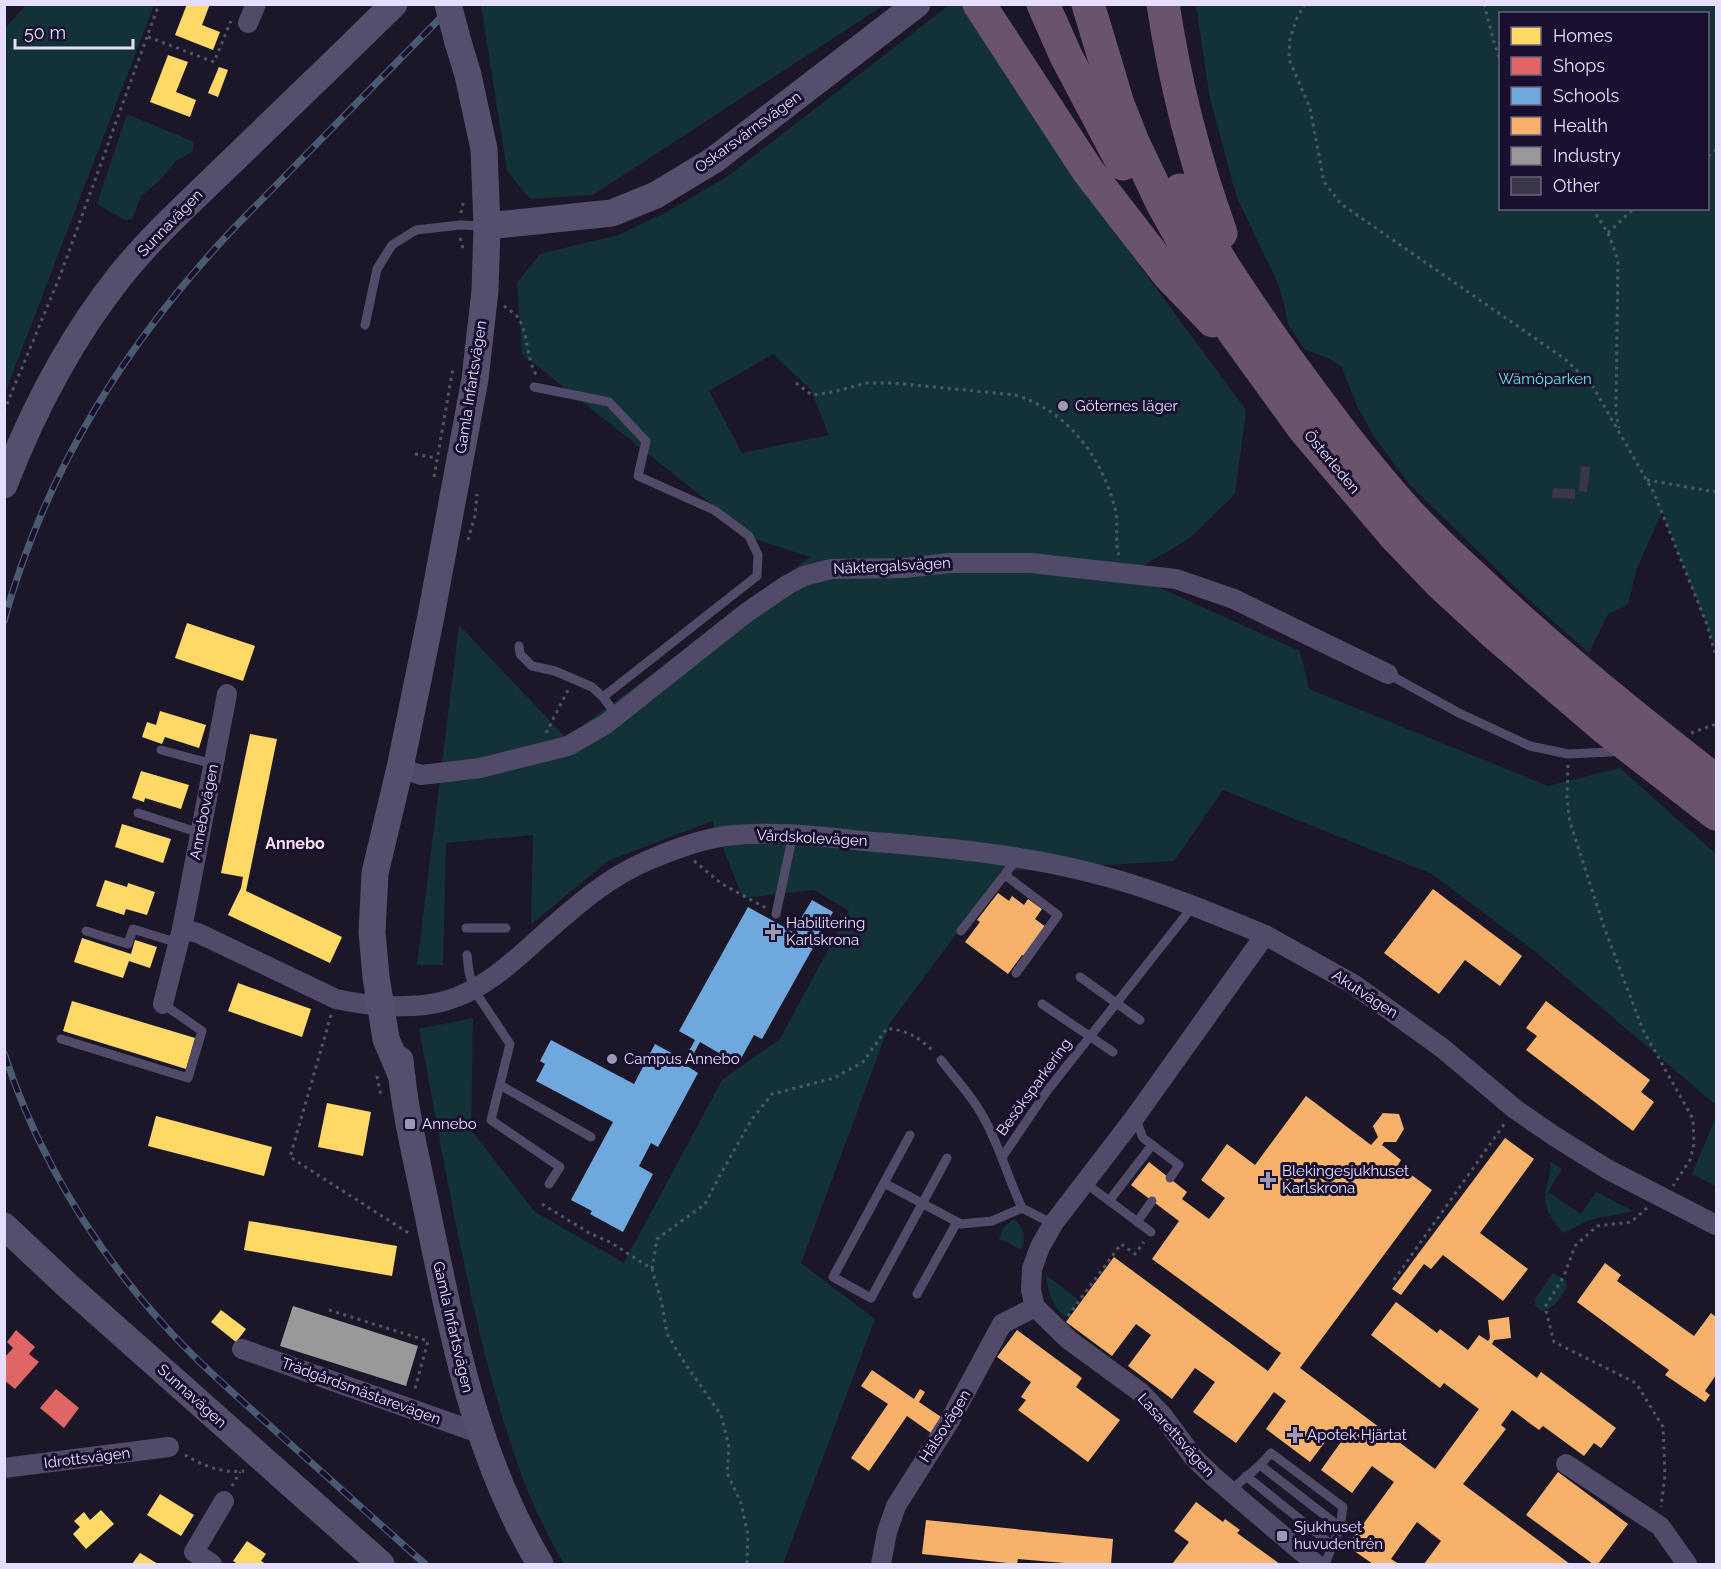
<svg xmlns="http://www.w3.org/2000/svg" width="1721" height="1569" font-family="Raleway,sans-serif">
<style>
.green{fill:#133238;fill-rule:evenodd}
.homes{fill:#ffd966}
.shops{fill:#e06666}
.schools{fill:#6fa8dc}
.health{fill:#f6b26b}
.industry{fill:#999}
.building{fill:#3c3649}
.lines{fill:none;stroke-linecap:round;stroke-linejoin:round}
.path{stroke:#4c586a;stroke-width:3;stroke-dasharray:3 4.5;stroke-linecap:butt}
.lane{stroke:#514b69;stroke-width:9}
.street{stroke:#514b69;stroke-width:20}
.secondary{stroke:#554f6e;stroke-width:27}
.highway{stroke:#6a536d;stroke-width:33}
.rail-casing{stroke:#4a5a73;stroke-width:7}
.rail{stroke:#19102f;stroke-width:4.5;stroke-dasharray:14;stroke-linecap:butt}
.secondary-bridge{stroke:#554f6e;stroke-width:27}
.poi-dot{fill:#9f98b4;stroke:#19102f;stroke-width:2}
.labels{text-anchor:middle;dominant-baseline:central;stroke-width:6;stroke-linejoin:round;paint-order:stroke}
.street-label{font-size:15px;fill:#e6deff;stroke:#19102f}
.park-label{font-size:15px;fill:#5fead9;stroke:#19102f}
.poi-label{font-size:15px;fill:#e6deff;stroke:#19102f;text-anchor:start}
.neighbourhood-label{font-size:16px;font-weight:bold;fill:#ffe0f0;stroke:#19102f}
</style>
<rect width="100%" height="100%" fill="#1c1728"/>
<g class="green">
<polygon points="26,5 154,5 5,393 5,28"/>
<polygon points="481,5 481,4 884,5 593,195 530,199 507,171"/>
<path d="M949 5H997L1094 204 1246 410 1235 494 1190 538 1129 574 1300 651 1309 689 1548 786 1620 768 1716 854V1105L1536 952 1432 874 1223 790 1174 861 1003 871 890 1023 801 1263 875 1319 783 1564H564C523 1496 500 1415 481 1338 456 1236 439 1133 419 1029L473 1018 471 1130 535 1212 624 1263 722 1080 780 1039 849 911 814 890 743 898 712 821 608 861 531 924 533 835 446 843 443 965H417L459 625 566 738 810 557 757 540 522 354 517 283 540 254 618 235 667 212 728 176ZM773 354 811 390 829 435 742 453 709 391Z"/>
<path d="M1196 5H1716V648L1662 512 1637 568 1628 603 1622 608 1608 614 1589 653 1518 590 1410 485 1375 438 1357 406 1341 366 1328 358 1304 349 1288 324 1284 303 1277 281 1237 198 1210 99ZM1500 14H1708V208H1500Z"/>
<polygon points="127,114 194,142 193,151 176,161 158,182 141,196 132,219 125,220 97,204"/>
<polygon points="1716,1117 1716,1186 1692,1174"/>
<path d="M1550 1161 1562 1169 1548 1192 1581 1214 1596 1192 1633 1211 1589 1220 1563 1233C1552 1219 1542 1208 1546 1189 1548 1178 1552 1172 1550 1161Z"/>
<path d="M1014 1219C1025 1228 1026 1237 1021 1250L1006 1241 999 1240 1003 1228Z"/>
<path d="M1553 1273 1564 1279 1567 1285C1563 1296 1553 1310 1541 1311L1535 1305V1299Z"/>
<path d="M1046 1275 1076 1298 1077 1303 1067 1317C1054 1312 1047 1289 1046 1275Z"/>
</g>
<g class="homes">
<polygon points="187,4 210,4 202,25 220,32 213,50 175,35"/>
<polygon points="168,55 188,62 176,92 196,100 190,117 150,102"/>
<polygon points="219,67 228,70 218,97 208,93"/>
<polygon points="187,623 255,646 243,681 175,658"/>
<polygon points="160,711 206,725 199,748 165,737 162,744 142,737 147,722 156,725"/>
<polygon points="250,734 277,739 246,891 342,937 330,963 228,915 241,888 243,877 221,873"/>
<polygon points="141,771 189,785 181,809 145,798 144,802 132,798"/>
<polygon points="122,824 171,839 163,863 115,847"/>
<polygon points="105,880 127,887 128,883 155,892 147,915 126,909 124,915 96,906"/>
<polygon points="82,938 131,954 135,940 157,947 150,968 129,961 123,978 74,962"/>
<polygon points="238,983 311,1009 302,1037 228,1011"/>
<polygon points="72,1001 195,1038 186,1069 63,1031"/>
<polygon points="327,1103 371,1112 363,1156 318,1147"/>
<polygon points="156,1116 272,1147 264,1176 148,1146"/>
<polygon points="249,1221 397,1246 392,1276 244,1250"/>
<polygon points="221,1310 246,1329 236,1342 211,1322"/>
<polygon points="160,1494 194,1515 181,1536 147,1515"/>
<polygon points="101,1510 114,1524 86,1549 73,1534 80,1527 74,1521 84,1512 90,1520"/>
<polygon points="247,1541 266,1554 261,1561 266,1564 238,1564 233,1561"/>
<polygon points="140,1553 158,1564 132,1564"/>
</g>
<g class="shops">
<polygon points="16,1330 35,1347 29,1354 39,1362 15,1389 4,1380 4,1358 13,1348 7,1342"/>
<polygon points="56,1389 79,1408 64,1428 40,1408"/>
</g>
<polygon class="schools" points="812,900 833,912 762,1039 754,1035 738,1064 700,1042 687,1066 698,1073 658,1147 651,1143 639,1166 653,1174 623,1232 590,1214 592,1211 571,1200 613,1122 536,1081 545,1064 540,1061 551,1040 634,1084 655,1044 684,1060 695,1040 679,1031 748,907 793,932"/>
<g class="health">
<polygon points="1433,889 1522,956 1500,986 1465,960 1439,994 1384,953"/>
<polygon points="998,893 1009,901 1012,896 1024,905 1028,899 1042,909 1035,919 1046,927 1025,956 1022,955 1008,974 965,942 980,922 977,920"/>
<polygon points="1546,1001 1650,1080 1641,1092 1654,1102 1633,1131 1526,1050 1537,1036 1526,1028"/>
<polygon points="1306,1096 1371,1145 1378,1137 1373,1126 1383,1113 1399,1114 1404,1129 1396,1142 1384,1142 1382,1145 1401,1160 1398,1165 1432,1190 1300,1368 1435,1469 1479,1409 1444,1383 1440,1388 1371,1335 1396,1302 1437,1333 1440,1329 1468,1350 1479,1335 1488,1341 1490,1338 1488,1320 1509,1317 1511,1338 1494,1340 1492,1344 1537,1378 1541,1372 1616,1428 1601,1448 1594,1443 1584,1456 1543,1426 1539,1430 1512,1410 1501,1425 1506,1429 1463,1484 1570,1564 1424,1564 1441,1541 1417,1522 1391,1559 1399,1564 1373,1564 1347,1546 1394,1482 1372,1466 1352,1493 1321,1470 1341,1442 1331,1434 1310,1462 1266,1429 1286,1401 1274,1392 1236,1443 1193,1412 1215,1382 1195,1368 1172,1399 1128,1366 1151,1335 1136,1324 1112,1356 1066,1322 1114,1257 1268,1371 1281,1353 1152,1259 1179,1221 1131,1185 1149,1162 1187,1192 1182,1199 1209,1219 1225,1198 1201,1180 1227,1144 1255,1165"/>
<polygon points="1505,1138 1534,1159 1480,1233 1528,1269 1503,1301 1443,1255 1431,1269 1424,1264 1401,1295 1392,1289"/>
<polygon points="1605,1263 1621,1275 1617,1281 1694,1336 1711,1313 1716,1317 1716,1375 1705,1391 1710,1395 1705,1402 1665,1375 1669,1370 1577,1302"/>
<polygon points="1017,1330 1082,1378 1076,1387 1120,1420 1088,1462 1018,1410 1026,1400 1021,1397 1031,1382 997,1357"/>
<polygon points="872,1370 914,1399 920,1389 925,1392 919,1402 941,1417 931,1433 907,1416 869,1471 851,1458 888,1404 861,1386"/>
<polygon points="1558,1472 1628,1524 1598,1564 1593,1564 1526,1515"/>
<polygon points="1196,1502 1223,1522 1225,1519 1240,1530 1237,1533 1280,1564 1172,1564 1189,1542 1174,1531"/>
<polygon points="926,1520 1113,1539 1111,1564 1076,1564 1018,1559 1017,1564 922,1554"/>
</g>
<polygon class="industry" points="293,1306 418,1346 406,1386 280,1346"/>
<g class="building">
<polygon points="1581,466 1590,467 1587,492 1579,491"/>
<polygon points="1553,488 1575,489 1575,499 1552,498"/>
</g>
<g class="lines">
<g class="path">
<polyline points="1305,4 1297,18 1290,38 1289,59 1310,108 1324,182 1341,204 1565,359 1592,385 1654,493 1706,622 1716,656"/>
<polyline points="1484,4 1495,46 1500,59"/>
<polyline points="148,37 214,62 231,21"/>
<polyline points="1708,156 1716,150"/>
<polyline points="1592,208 1608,233 1618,260 1616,413 1619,428"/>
<polyline points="461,213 464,199"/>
<polyline points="1608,233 1634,208"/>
<polyline points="460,238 464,252"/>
<path d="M504 306C509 310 516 314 519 319 529 336 526 359 537 376"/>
<path d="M796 383 812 395 833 392 866 383H894L1015 395C1068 411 1101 456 1115 508 1119 523 1114 541 1119 555"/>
<polyline points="4,411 60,276 159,4"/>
<polyline points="415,454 436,458"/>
<polyline points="434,477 453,368"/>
<polyline points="1647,480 1716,492"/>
<polyline points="468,540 475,516 477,494"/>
<polyline points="546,733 568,690"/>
<polyline points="1691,733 1716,724"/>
<polyline points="1568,765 1567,799 1570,822 1603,924 1643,1030 1693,1119 1694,1144 1690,1160 1673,1186"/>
<polyline points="694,861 722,884 766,908"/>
<polyline points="331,1015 290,1157 410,1234"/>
<polyline points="377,1076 381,1096"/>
<polyline points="542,1204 591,1234 610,1242 652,1269 662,1304 667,1334 684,1362 721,1415 729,1447 727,1473 741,1503 748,1535 747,1564"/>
<polyline points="1647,1208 1631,1222 1597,1226 1575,1246 1564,1276 1545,1307 1554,1342 1636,1383 1663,1427 1665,1475 1661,1507"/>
<path d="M652 1269 657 1239 705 1204 720 1175 752 1119 772 1094 834 1078 863 1062 887 1028C910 1032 917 1036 934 1052"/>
<polyline points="1394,1280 1505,1123"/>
<polyline points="329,1310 428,1341 414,1392"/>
<polyline points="1068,1316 1121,1244 1135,1254 1144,1242"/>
<path d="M185 1455C201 1465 224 1474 244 1471"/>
<polyline points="232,1486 240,1472"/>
</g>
<g class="lane">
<polyline points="365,325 377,269 392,245 416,230 460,225 485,226"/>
<polyline points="534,387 609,402 646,441 638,476 714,510 749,536 758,555 757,576 603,697"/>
<polyline points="519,646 520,654 532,666 555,671 592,687 603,697 617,716"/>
<polyline points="1388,674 1459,713 1530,746 1568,754 1611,752"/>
<polyline points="161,750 213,764"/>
<polyline points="138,813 200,833"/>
<polyline points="1005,875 1058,915 1016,973"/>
<polyline points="776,914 793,834"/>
<polyline points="466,928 506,928"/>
<polyline points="86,931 128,944 133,929 178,943"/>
<polyline points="961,931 1013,864 1015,857"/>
<polyline points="467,955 469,972 474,990 510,1044 491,1120 560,1167 549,1184"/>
<polyline points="1080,977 1140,1020"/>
<polyline points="1042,1004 1113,1052"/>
<polyline points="61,1039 188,1078 202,1031 163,1004"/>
<path d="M941 1060C954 1077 970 1094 981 1113 999 1143 1007 1176 1022 1208"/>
<polyline points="500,1085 591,1137"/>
<polyline points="1135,1117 1143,1138 1179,1165 1170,1178"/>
<polyline points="1003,1156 1047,1091 1186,915 1191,904"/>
<polyline points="947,1158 871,1298 833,1277 884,1183 961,1224 992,1221 1022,1208"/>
<polyline points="1084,1182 1151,1232"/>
<polyline points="884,1183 910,1135"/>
<polyline points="1109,1201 1152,1145"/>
<polyline points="1022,1208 1053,1224"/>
<polyline points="1137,1222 1152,1201"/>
<polyline points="917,1294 957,1222"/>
<polyline points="1260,1465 1340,1527"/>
<polyline points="1246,1476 1332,1545"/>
<polyline points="1230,1491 1260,1465 1271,1453 1343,1507 1340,1527 1325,1564"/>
</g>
<g class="street">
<polyline points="248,23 256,4"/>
<polyline points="400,768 421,775 480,768 568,746 606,724 746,613 787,585 804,576 831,569 904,568 950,563 1031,563 1176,579 1234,599 1388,674"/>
<path d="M182 929 198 933 336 999C367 1006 413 1010 445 1001 480 991 509 966 536 941 570 911 605 878 649 860 672 850 699 840 725 836 775 830 824 837 874 842 954 848 1033 856 1111 878 1164 893 1214 914 1265 935"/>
<polyline points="163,1004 182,929 227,694"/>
<polyline points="242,1349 479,1433"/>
<polyline points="1566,1464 1660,1526 1687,1564"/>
<polyline points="4,1468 169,1447"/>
<polyline points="212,1564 194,1552 224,1501"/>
<polyline points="881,1564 887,1532 896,1506 949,1422 1002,1324 1035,1307"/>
<polyline points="1316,1564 1215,1478 1194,1458 1163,1416 1140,1392 1069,1340 1035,1307 1031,1290 1032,1269 1040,1247 1053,1224 1135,1117 1265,935 1353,984 1441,1047 1515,1109 1554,1136 1607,1169 1716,1225"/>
</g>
<g class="secondary">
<polyline points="487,226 612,213 656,195 714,160 917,4"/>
<path d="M4 485C33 410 70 339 120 276 152 236 191 201 228 165 283 112 339 58 394 4"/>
<path d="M400 1060C405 1117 420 1173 431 1230 456 1348 477 1458 540 1564"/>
<polyline points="402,1077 386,1039 376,977 372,932 375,873 400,768 430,621 475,379 485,291 487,226 484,149 468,75 458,42"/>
<polyline points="4,1226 69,1287 381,1564"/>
</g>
<g class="highway">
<polyline points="979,4 1088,171 1167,273 1213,321"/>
<polyline points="1043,4 1066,56 1123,164"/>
<polyline points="1088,4 1118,104 1133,142 1162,203 1233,331 1304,429 1395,536 1441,584 1494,633 1605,728 1716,814"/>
<path d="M1163 4C1175 83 1194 158 1221 233"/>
<path d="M1180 190C1207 244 1242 295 1276 344 1319 404 1362 462 1411 516 1432 538 1454 559 1476 579 1553 652 1634 717 1716 781"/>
</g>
<g class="rail-casing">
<g id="rail">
<path d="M4 621C46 469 126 343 233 229L454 4"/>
<path d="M4 1053C37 1154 92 1246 164 1325 199 1364 240 1399 279 1434 328 1477 376 1521 425 1564"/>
</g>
</g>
<use href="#rail" class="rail"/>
<polyline class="secondary-bridge" points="448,4 458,42"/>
</g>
<g class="poi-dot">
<circle cx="1063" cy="406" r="6"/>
<path d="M770 923h6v6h6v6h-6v6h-6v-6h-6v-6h6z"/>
<circle cx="612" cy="1059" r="6"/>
<rect x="404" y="1118" width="12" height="12" rx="3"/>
<path d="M1265 1171h6v6h6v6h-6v6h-6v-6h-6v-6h6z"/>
<path d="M1292 1426h6v6h6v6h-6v6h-6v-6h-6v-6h6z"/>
<rect x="1276" y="1530" width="12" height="12" rx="3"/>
</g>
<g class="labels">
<g class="street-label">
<text transform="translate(748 132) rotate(-36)">Oskarsvärnsvägen</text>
<text transform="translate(170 223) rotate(-46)">Sunnavägen</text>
<text transform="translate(471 387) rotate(-81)">Gamla Infartsvägen</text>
<text transform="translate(1332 462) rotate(50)">Österleden</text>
<text transform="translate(892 566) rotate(-3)">Näktergalsvägen</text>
<text transform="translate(204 812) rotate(-79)">Annebovägen</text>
<text transform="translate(812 838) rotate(3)">Vårdskolevägen</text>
<text transform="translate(1365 994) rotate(33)">Akutvägen</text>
<text transform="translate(1034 1087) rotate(-54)">Besöksparkering</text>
<text transform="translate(453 1327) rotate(77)">Gamla Infartsvägen</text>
<text transform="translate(361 1391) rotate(20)">Trädgårdsmästarevägen</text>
<text transform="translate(192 1396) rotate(42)">Sunnavägen</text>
<text transform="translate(945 1426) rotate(-58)">Hälsovägen</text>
<text transform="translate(1176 1435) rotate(48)">Lasarettsvägen</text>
<text transform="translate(87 1458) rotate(-7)">Idrottsvägen</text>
</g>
<g class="park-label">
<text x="1545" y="379">Wämöparken</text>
</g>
<g class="poi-label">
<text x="1075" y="406">Göternes läger</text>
<text x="786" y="923">Habilitering<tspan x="786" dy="17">Karlskrona</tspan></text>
<text x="624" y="1059">Campus Annebo</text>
<text x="422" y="1124">Annebo</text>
<text x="1282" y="1171">Blekingesjukhuset<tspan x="1282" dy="17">Karlskrona</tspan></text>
<text x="1307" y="1435">Apotek Hjärtat</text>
<text x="1294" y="1527">Sjukhuset<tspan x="1294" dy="17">huvudentrén</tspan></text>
</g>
<g class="neighbourhood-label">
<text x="295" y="843">Annebo</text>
</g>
</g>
<rect width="1721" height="1569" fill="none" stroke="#e6deff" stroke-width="12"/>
<rect x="1499" y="12" width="210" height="198" fill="#19102f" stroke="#6b6282" stroke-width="1.5"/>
<rect x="1511" y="27" width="30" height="18" fill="#ffd966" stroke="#6b6282" stroke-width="1.5"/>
<text x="1553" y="42" font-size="18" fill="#e6deff">Homes</text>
<rect x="1511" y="57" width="30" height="18" fill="#e06666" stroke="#6b6282" stroke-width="1.5"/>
<text x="1553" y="72" font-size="18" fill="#e6deff">Shops</text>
<rect x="1511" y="87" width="30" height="18" fill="#6fa8dc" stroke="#6b6282" stroke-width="1.5"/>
<text x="1553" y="102" font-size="18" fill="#e6deff">Schools</text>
<rect x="1511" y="117" width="30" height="18" fill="#f6b26b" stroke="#6b6282" stroke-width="1.5"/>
<text x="1553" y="132" font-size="18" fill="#e6deff">Health</text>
<rect x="1511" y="147" width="30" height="18" fill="#999999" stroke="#6b6282" stroke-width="1.5"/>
<text x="1553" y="162" font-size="18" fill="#e6deff">Industry</text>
<rect x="1511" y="177" width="30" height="18" fill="#3c3649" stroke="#6b6282" stroke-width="1.5"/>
<text x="1553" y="192" font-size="18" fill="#e6deff">Other</text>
<path d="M15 39v9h118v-9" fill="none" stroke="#e6deff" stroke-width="3"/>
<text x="24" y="39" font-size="18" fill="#e6deff" stroke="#19102f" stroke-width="4.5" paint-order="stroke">50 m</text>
</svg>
